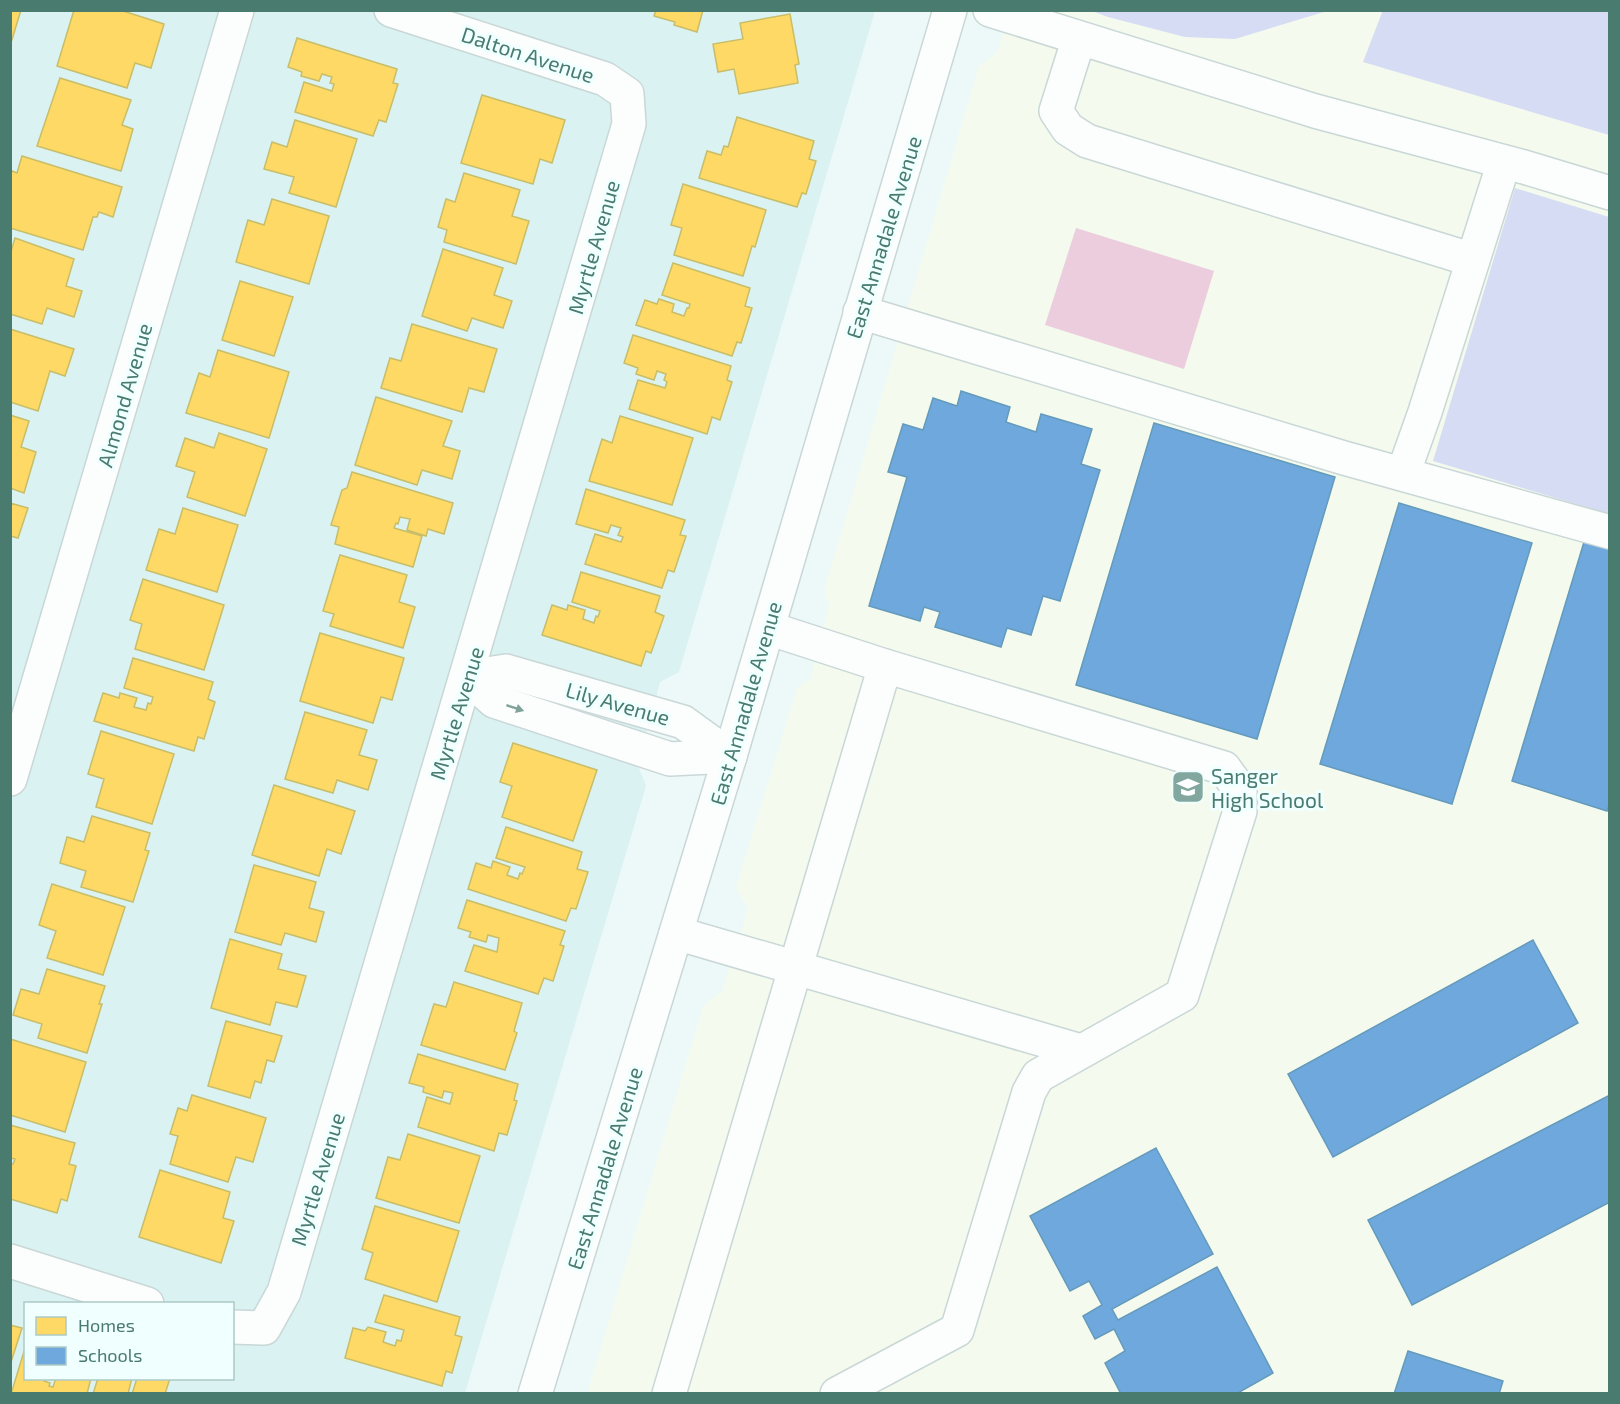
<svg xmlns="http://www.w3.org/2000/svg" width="1620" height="1404" font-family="'Exo 2',sans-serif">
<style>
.residential{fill:#daf2f1;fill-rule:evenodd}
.education{fill:#f4faed}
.green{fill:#d6dcf3}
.water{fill:#ebcddd}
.homes{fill:#ffd966;stroke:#c8bd68;stroke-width:1.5}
.schools{fill:#6fa8dc;stroke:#649abb;stroke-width:1.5}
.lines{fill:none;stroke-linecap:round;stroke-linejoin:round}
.minor-casing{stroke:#c9d7d6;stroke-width:36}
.minor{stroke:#fcfefe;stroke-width:33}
.oneway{fill:#7fa299}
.labels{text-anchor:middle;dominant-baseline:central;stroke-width:6;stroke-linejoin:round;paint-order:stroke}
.street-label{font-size:21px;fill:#497b6e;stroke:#f0ffff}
.poi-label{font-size:21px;fill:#497b6e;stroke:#f0ffff;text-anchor:start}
</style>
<rect width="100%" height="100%" fill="#edf9f9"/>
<path class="residential" d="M10 11H875L679 672 660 682 638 765 646 786 465 1393H11ZM26 1304H232V1378H26Z"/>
<polygon class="education" points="1010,11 1609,11 1609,1393 587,1394 703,1006 722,991 748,910 736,887 797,688 810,679 829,606 824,591 979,66 997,53"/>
<g class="green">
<polygon points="1383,10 1609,11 1609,135 1363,62"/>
<polygon points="1092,11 1327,11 1235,39 1185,37 1108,17"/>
<polygon points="1515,188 1609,217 1609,514 1433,461"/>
</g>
<polygon class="water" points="1076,228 1214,271 1184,369 1045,325"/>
<g class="homes">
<polygon points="10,10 21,10 10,46"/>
<polygon points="74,10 120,10 164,24 151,68 135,63 127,88 57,66"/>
<polygon points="656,10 703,10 697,32 674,25 675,22 654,16"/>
<polygon points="790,14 799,64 795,65 798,83 739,94 734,69 718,72 713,44 743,39 740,23"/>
<polygon points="297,38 397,69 393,83 398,84 386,122 379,120 373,136 295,112 304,82 332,91 334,84 330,83 332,77 322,74 319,81 301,76 302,72 288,67"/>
<polygon points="60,78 131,100 122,125 133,129 121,171 37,146"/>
<polygon points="482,95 565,120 552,163 540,159 533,184 461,163"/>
<polygon points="737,117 814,141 809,159 816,161 806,194 802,193 797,207 699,178 707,151 721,155 724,146 728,147"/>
<polygon points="295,120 357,139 336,207 289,193 294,177 264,169 272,142 287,147"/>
<polygon points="22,156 122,187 113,217 99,212 97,217 93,217 83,250 10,228 10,176 12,171 17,173"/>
<polygon points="464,173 520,190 512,216 529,221 516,264 444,242 447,230 438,227 446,199 455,202"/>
<polygon points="683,184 766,210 755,247 752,246 743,276 674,255 682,228 671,225"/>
<polygon points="272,199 329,216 309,284 236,262 248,220 264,225"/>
<polygon points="15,238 74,259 66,286 82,291 74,317 47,308 42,324 10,314 10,255"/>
<polygon points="443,249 503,268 494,295 512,301 503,328 472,318 467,331 422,316"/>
<polygon points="673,263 750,288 745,306 752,308 741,343 737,342 732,356 636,325 645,300 657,304 659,299 674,304 672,312 684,316 687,308 689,308 690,304 662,295"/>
<polygon points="240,281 293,297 274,356 222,340"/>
<polygon points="412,324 497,349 484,392 469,388 462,412 381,388 390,358 401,361"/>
<polygon points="10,329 74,349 65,376 50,371 38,411 10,402"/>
<polygon points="633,335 731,366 727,380 732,382 720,420 712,417 707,434 629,409 638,380 665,388 667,382 664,380 666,374 657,371 654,380 636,374 638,368 624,363"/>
<polygon points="218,350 289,372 269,438 186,413 199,373 210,377"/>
<polygon points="376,397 452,421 443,446 460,451 452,479 422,470 417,485 355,465"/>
<polygon points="10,415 29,421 21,447 36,452 24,493 10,488"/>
<polygon points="620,416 693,438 672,505 589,481 602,439 612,443"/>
<polygon points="219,433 267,449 245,516 187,497 195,472 176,466 185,438 214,448"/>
<polygon points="352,472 453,503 444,534 428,529 426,536 407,530 410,519 400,517 398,524 396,523 394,528 422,536 413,567 335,544 339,527 331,525 342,490 347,488"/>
<polygon points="586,489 685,520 680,535 686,536 674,572 668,570 662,588 585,564 595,534 621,542 623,537 618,535 621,528 611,525 608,533 576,524"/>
<polygon points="10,503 28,508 18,538 10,536"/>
<polygon points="183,508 238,525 217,592 146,570 159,529 175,534"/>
<polygon points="340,555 407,575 399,602 415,607 403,648 330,626 334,614 323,611"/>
<polygon points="581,572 660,596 655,612 664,616 651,653 646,651 641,666 542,635 552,605 567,610 568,605 585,610 583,619 594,623 596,616 598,617 600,611 572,602"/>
<polygon points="143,579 224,605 204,670 135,649 142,624 130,620"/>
<polygon points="320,633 404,658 392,700 381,697 373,723 300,701"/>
<polygon points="133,658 213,682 208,699 215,702 204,739 198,737 194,751 94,721 103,693 119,698 120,693 137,698 134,707 146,710 148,703 151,704 153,697 124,688"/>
<polygon points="305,712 367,730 359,755 377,760 368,790 337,780 333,793 285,779"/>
<polygon points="101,731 174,754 152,824 96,807 104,779 88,774"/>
<polygon points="513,743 597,770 573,841 502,817 512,786 500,782"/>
<polygon points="274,785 355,811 341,854 327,849 319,876 252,855"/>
<polygon points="92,816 150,833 145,850 149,851 133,902 81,887 86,871 60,863 67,837 84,842"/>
<polygon points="506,827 582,852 577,869 588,872 576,909 571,908 566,921 468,889 476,863 491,868 493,861 510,867 507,875 518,879 520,873 522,874 525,867 496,858"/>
<polygon points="254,865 316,882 309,908 324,912 316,942 285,933 281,945 235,932"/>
<polygon points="52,884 125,907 103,975 47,958 56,931 39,925"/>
<polygon points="467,900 565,931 560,945 564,946 553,981 544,978 538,994 465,971 474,945 497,952 499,938 488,935 486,942 469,937 471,932 458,928"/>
<polygon points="230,939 282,954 278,969 306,976 297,1007 276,1002 270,1025 211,1008"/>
<polygon points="47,969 105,986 99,1004 102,1004 87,1053 38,1038 42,1024 13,1015 21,989 39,994"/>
<polygon points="454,982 522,1003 514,1031 517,1033 505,1070 421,1045 434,1004 446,1007"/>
<polygon points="226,1021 282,1036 274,1062 267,1060 261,1083 255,1081 250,1098 208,1086"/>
<polygon points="10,1039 86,1062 65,1132 10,1115"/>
<polygon points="418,1054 518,1084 514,1100 517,1101 507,1135 499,1133 494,1151 418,1127 427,1097 450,1104 453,1093 444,1091 442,1098 423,1092 424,1087 409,1083"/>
<polygon points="192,1095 266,1118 253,1162 236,1157 228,1182 170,1164 178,1136 170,1134 178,1108 187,1111"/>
<polygon points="10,1125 75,1143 69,1164 76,1166 67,1201 61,1199 57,1213 10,1199 10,1164 13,1164 15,1159 10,1158"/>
<polygon points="408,1134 480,1156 459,1223 376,1198 388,1157 400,1160"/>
<polygon points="160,1170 230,1192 223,1218 234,1221 221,1263 139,1237"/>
<polygon points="375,1206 459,1231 437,1302 365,1279 373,1253 362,1249"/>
<polygon points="384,1295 460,1317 455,1335 462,1337 452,1373 446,1371 442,1386 345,1358 353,1328 365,1331 368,1327 386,1332 383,1342 395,1346 397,1340 401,1341 404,1330 375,1322"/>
<polygon points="10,1325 22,1328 10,1365"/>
<polygon points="26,1345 26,1378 45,1378 44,1381 50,1383 49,1386 53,1387 56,1378 91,1378 87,1394 11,1394"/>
<polygon points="98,1378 132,1378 128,1394 93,1394"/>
<polygon points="137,1378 142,1379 170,1378 165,1394 132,1394"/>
</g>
<g class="schools">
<polygon points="961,391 1010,407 1006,422 1036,432 1041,414 1092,429 1081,464 1100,470 1060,601 1043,596 1031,635 1007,628 1001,647 935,627 940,612 924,607 920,621 869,606 907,477 888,472 903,424 923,430 933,398 957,406"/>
<polygon points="1154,423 1335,477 1257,739 1076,685"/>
<polygon points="1399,503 1532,543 1452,804 1320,764"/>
<polygon points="1584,542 1610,549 1610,802 1607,811 1512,781"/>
<polygon points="1533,940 1578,1023 1333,1157 1288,1074"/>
<polygon points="1610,1095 1610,1202 1412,1305 1368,1220"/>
<polygon points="1156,1148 1213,1254 1112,1309 1118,1320 1217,1267 1273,1373 1236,1394 1121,1394 1105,1363 1125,1351 1114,1329 1095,1339 1083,1316 1102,1305 1089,1281 1070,1291 1030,1216"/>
<polygon points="1408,1351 1503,1381 1499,1394 1394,1394"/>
</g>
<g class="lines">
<g class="minor-casing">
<g id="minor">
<polyline points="990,10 1315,111 1524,167 1610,193"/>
<polyline points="1079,38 1056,111 1068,129 1087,141 1473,260"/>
<polyline points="860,312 1344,458 1610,532"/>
<polyline points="1403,474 1425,412 1504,162"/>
<polyline points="768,628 885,666 1224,768 1240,790 1240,811 1182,995 1038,1076 1029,1092 957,1330 837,1394"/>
<polyline points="467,677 494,701 670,759 730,756"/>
<polyline points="467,677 506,671 683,722 730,756"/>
<polyline points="10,779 237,10"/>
<polyline points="676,933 1081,1051"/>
<polyline points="10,1261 147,1304"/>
<polyline points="232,1327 264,1328 284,1292 629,124 627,94 605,79 391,10"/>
<polyline points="535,1394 730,756 950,10"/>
<polyline points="669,1394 885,666"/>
</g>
</g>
<use href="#minor" class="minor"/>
</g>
<defs><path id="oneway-solid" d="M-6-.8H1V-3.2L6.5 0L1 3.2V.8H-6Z" transform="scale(1.5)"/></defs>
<use class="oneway" href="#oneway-solid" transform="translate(515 708) rotate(18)"/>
<defs>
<g id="school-square" transform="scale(1.725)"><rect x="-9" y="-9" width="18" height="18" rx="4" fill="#82a79f" stroke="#f0ffff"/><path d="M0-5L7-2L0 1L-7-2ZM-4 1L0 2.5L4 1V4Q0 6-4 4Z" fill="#fff"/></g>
</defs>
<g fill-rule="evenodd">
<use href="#school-square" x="1188" y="787"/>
</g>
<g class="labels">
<g class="street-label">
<text transform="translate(528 54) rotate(18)">Dalton Avenue</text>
<text transform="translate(883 237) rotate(-73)">East Annadale Avenue</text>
<text transform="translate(593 247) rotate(-74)">Myrtle Avenue</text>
<text transform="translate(124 395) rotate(-74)">Almond Avenue</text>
<text transform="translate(618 703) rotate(16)">Lily Avenue</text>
<text transform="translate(745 703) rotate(-74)">East Annadale Avenue</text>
<text transform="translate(456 713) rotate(-73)">Myrtle Avenue</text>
<text transform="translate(604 1168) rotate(-73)">East Annadale Avenue</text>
<text transform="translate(317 1179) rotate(-73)">Myrtle Avenue</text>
</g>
<g class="poi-label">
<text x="1211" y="775">Sanger<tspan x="1211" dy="24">High School</tspan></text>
</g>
</g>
<rect width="1620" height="1404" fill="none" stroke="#497b6e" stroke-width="24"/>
<rect x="24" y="1302" width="210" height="78" fill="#f0ffff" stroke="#adcac5" stroke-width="1.5"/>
<rect x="36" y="1317" width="30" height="18" fill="#ffd966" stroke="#adcac5" stroke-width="1.5"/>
<text x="78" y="1332" font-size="18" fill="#497b6e">Homes</text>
<rect x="36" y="1347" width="30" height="18" fill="#6fa8dc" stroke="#adcac5" stroke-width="1.5"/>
<text x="78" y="1362" font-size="18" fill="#497b6e">Schools</text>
</svg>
